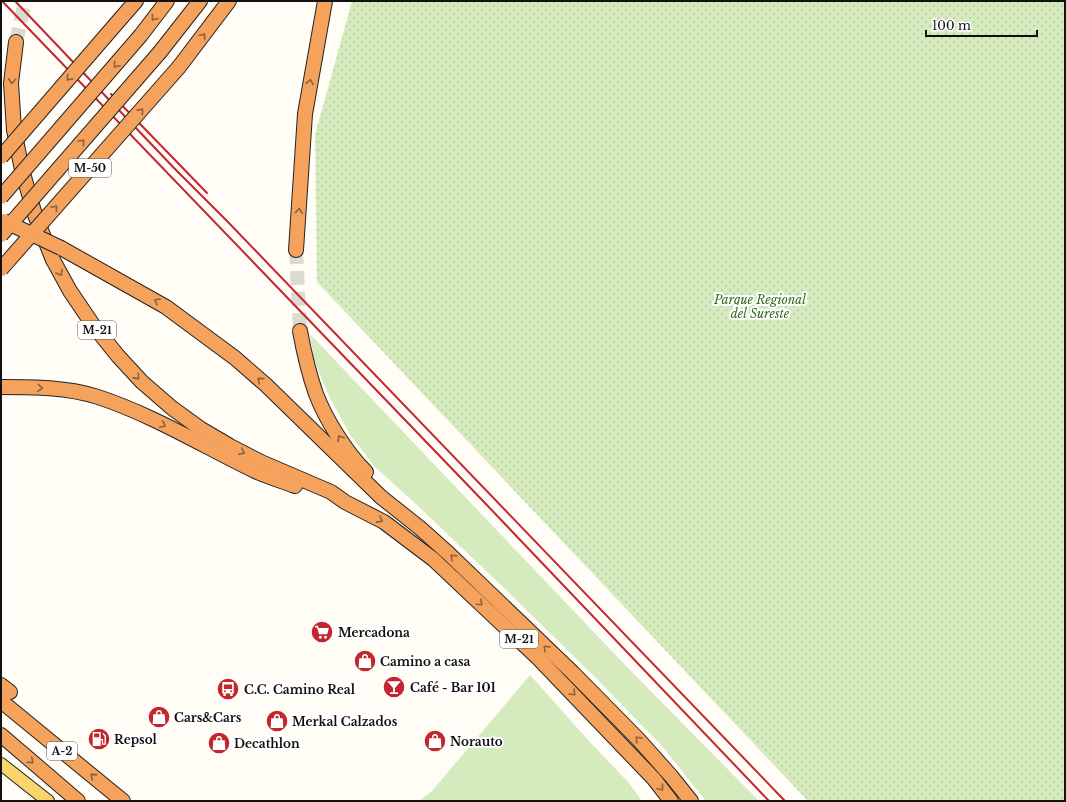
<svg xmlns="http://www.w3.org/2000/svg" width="1066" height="802" font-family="'Libre Baskerville',serif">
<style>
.grass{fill:#d5ebbd}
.park{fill:url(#park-dots)}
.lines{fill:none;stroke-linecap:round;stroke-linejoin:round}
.highway-tunnel{stroke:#dbdad3;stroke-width:14;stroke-dasharray:14 7;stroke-linecap:butt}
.major-casing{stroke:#222;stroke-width:14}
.highway-casing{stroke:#222;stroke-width:16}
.major{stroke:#f9d66b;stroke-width:12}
.highway{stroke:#f5a25d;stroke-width:14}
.rail{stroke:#c4262e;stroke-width:2}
.highway-bridge-casing{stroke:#222;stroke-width:16;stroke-linecap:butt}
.highway-bridge{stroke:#f5a25d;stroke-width:14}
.oneway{stroke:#8e613b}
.labels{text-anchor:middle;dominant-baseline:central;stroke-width:4;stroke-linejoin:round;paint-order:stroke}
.shield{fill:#fff;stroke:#585858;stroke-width:1}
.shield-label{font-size:11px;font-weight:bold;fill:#111}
.park-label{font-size:12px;font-style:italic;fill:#2f6b1f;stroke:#fff}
.poi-label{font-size:12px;font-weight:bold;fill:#111;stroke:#fff;text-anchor:start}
</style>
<defs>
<pattern id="park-dots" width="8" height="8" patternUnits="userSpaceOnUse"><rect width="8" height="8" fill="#d5ebbd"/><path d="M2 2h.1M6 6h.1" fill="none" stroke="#b6c8a1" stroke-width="1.8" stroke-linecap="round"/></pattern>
</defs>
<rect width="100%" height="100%" fill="#fffdf5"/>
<g class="grass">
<polygon points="310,334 628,668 759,801 706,801 662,746 596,678 503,587 418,506 375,467 351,436 330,398 314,361"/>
<polygon points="530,675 589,741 629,783 642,801 419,801 432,791"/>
</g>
<polygon class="park" points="352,1 1065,1 1065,801 808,801 317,282 315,135"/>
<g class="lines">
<g class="highway-tunnel">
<polyline points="16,42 25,1"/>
<polyline points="296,250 300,331"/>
</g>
<g class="major-casing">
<polyline id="major" points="1,764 48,801"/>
</g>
<g class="highway-casing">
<g id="highway">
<polyline points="122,17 136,1"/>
<polyline points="141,35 167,1"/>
<polyline points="16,42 11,83 14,130 22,170 35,215 53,260 70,291 93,325 118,356 142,382 172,408 201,429 230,446 261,462 331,492 345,502 384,522 433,559 538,658 654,779 671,801"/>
<polyline points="160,52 200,1"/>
<polyline points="179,67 229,1"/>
<polyline points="61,248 166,307 235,358 266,385 381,497 420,528 448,553 573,673 638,739 671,776 691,801"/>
<polyline points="296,250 305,114 325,1"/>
<path d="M300 331C304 353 309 374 316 394 326 420 346 452 366 472"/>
<path d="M1 387C33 387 67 387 98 397 153 415 203 446 255 471 268 477 282 481 295 486"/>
<polyline points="1,685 10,692"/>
<polyline points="1,701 123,801"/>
<polyline points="1,735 78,801"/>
</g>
</g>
<use href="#major" class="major"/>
<use href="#highway" class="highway"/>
<g class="rail">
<polyline points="2,1 484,502 769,801"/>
<polyline points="15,1 174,168 227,221 785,801"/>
<polyline points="111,94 207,193"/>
</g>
<g class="highway-bridge-casing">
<g id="highway-bridge">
<polyline points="1,157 122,17"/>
<polyline points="1,197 141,35"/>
<polyline points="4,221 61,248"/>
<polyline points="1,235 160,52"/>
<polyline points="1,269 179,67"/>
</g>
</g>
<use href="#highway-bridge" class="highway-bridge"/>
</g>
<defs><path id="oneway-chevron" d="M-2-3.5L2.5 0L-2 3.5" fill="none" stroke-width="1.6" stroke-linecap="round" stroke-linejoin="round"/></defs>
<g class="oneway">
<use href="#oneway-chevron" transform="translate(154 18) rotate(127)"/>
<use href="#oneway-chevron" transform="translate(203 36) rotate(-53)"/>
<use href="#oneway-chevron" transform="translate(116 65) rotate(131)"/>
<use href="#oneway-chevron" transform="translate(69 78) rotate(131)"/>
<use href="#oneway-chevron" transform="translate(12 81) rotate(93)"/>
<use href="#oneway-chevron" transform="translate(310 82) rotate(-80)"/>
<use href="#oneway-chevron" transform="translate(141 111) rotate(-49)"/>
<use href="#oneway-chevron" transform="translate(82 142) rotate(-49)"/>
<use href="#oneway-chevron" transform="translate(55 208) rotate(-49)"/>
<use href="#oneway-chevron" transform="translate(299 211) rotate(-86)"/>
<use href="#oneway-chevron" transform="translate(60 273) rotate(61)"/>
<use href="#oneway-chevron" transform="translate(157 301) rotate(-150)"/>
<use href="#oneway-chevron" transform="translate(137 377) rotate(48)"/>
<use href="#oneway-chevron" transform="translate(260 380) rotate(-139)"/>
<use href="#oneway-chevron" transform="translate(40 388) rotate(5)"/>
<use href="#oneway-chevron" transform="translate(163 425) rotate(25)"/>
<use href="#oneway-chevron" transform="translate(340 438) rotate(-122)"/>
<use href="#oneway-chevron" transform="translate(242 452) rotate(26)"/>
<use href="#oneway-chevron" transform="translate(380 520) rotate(29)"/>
<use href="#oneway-chevron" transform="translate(453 557) rotate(-136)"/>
<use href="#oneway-chevron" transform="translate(480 603) rotate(43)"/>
<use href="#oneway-chevron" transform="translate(546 648) rotate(-136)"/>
<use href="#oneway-chevron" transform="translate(573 693) rotate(46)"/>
<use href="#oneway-chevron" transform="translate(638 739) rotate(-133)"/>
<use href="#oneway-chevron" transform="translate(31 761) rotate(40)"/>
<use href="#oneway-chevron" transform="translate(93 776) rotate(-140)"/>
<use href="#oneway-chevron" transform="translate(661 788) rotate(52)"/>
</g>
<defs>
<g id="supermarket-disc" transform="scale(1.15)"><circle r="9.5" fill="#c4262e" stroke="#fff"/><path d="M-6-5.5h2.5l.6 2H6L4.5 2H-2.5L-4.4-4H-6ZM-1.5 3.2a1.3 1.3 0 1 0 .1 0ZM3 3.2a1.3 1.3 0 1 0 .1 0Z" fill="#fff"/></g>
<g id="shop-disc" transform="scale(1.15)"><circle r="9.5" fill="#c4262e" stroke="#fff"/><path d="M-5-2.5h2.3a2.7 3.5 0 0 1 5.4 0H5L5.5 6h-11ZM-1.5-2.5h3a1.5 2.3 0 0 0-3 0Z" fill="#fff"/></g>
<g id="bar-disc" transform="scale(1.15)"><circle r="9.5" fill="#c4262e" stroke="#fff"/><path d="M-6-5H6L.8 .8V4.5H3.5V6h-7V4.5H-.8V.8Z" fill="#fff"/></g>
<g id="bus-disc" transform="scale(1.15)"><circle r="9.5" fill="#c4262e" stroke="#fff"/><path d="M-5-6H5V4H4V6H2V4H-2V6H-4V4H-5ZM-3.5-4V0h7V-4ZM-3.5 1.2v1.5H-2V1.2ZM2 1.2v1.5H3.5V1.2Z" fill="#fff"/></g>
<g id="fuel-disc" transform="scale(1.15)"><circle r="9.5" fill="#c4262e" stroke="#fff"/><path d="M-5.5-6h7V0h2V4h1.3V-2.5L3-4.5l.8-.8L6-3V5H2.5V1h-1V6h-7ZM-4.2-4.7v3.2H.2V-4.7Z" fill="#fff"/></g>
</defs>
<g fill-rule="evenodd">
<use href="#supermarket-disc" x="322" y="632"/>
<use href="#shop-disc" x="365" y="661"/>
<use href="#bar-disc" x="394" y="687"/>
<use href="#bus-disc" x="228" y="689"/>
<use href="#shop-disc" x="159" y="717"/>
<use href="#shop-disc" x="277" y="721"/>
<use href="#fuel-disc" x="99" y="739"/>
<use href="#shop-disc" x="435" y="741"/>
<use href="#shop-disc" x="219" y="743"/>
</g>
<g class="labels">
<g class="shield">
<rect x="69" y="159" width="42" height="18" rx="3"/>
<rect x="78" y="321" width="38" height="18" rx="3"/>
<rect x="500" y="630" width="38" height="18" rx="3"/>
<rect x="47" y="742" width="30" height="18" rx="3"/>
</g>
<g class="shield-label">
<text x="90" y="168">M-50</text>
<text x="97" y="330">M-21</text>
<text x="519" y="639">M-21</text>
<text x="62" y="751">A-2</text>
</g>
<g class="park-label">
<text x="760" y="299">Parque Regional<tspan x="760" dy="14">del Sureste</tspan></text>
</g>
<g class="poi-label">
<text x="338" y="632">Mercadona</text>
<text x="380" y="661">Camino a casa</text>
<text x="410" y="687">Café - Bar 101</text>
<text x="244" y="689">C.C. Camino Real</text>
<text x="174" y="717">Cars&amp;Cars</text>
<text x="292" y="721">Merkal Calzados</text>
<text x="114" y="739">Repsol</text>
<text x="450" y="741">Norauto</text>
<text x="234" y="743">Decathlon</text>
</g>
</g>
<rect width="1066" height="802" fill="none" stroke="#111111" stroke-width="4"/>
<path d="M926 30v6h111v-6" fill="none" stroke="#111111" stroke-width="2"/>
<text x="932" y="30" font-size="12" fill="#111111" stroke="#ffffff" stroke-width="3" paint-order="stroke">100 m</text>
</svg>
